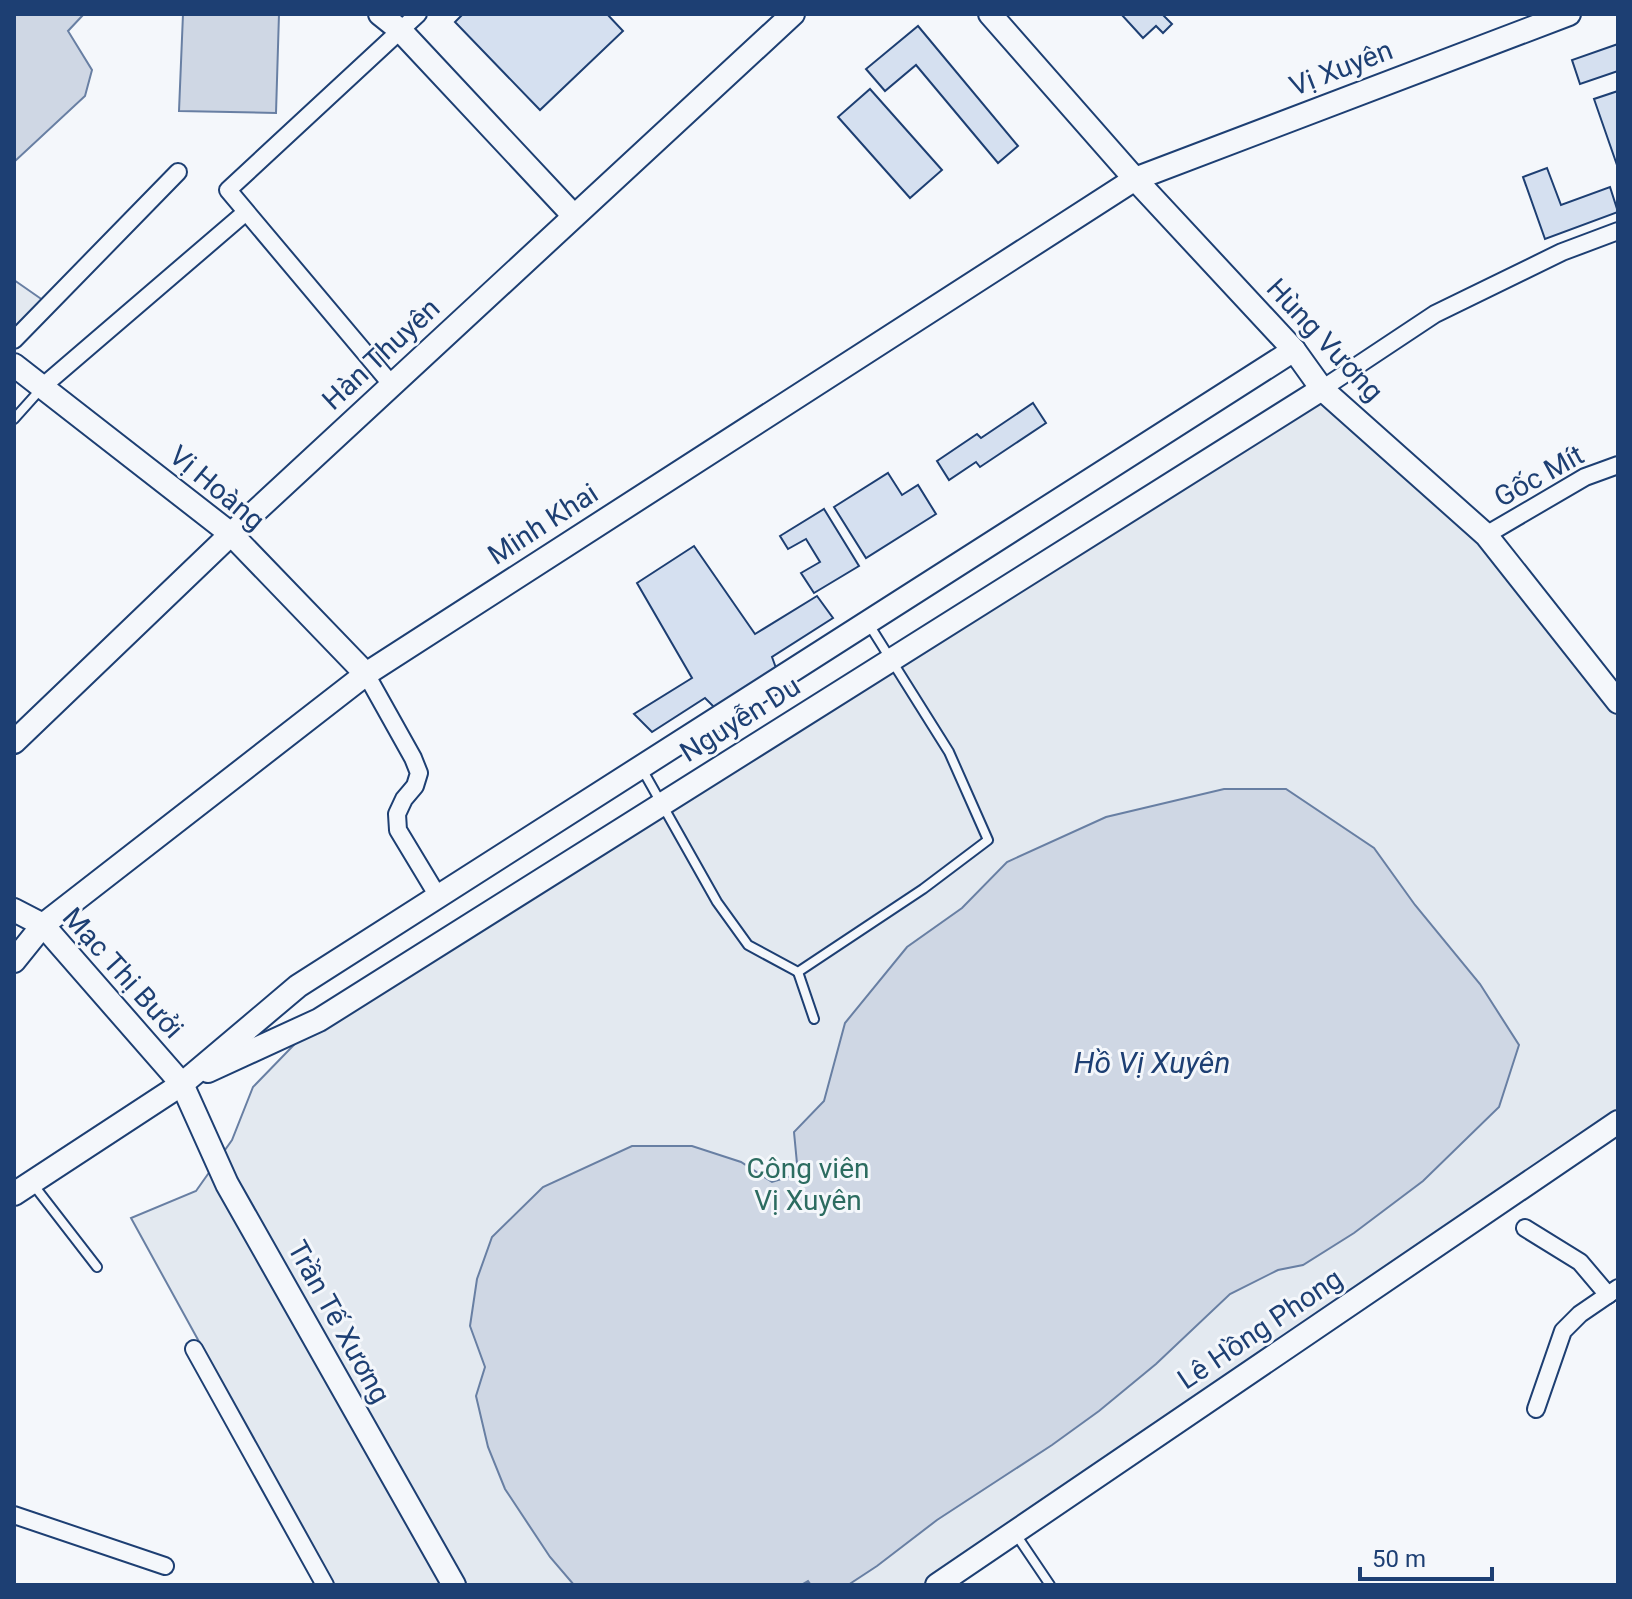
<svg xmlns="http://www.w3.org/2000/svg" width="1632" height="1599" font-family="Roboto,sans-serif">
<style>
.green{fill:#e3e9f0;stroke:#687fa3;stroke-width:2}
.water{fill:#cfd7e4;stroke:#687fa3;stroke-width:2}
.building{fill:#d5e0f0;stroke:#1d3f73;stroke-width:2}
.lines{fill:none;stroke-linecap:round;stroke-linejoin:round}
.lane-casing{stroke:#1d3f73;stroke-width:12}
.street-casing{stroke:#1d3f73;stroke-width:20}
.secondary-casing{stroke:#1d3f73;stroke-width:26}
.lane{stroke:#f4f7fb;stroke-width:8}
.street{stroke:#f4f7fb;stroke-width:16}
.secondary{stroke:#f4f7fb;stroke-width:22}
.labels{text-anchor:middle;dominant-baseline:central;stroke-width:6;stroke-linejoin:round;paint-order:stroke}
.street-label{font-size:28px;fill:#1d3f73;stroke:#f4f7fb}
.park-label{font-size:28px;fill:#2c6c60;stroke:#f4f7fb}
.water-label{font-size:30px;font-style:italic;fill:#1d3f73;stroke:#f4f7fb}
</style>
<rect width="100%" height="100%" fill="#f4f7fb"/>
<g class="green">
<polygon points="14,280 47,303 14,330"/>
<polygon points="1322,389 1486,535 1618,702 1618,1121 928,1585 333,1585 131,1218 196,1191 232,1140 253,1087 319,1019"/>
</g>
<g class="water">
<polygon points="14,14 84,14 68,31 92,70 85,96 14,162"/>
<polygon points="183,14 279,14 276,113 179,111"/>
<polygon points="1224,789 1286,789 1374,848 1415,905 1480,984 1519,1045 1499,1107 1423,1181 1354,1233 1303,1265 1278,1270 1230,1294 1156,1364 1099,1411 1052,1445 937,1520 877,1566 848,1585 811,1585 808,1581 801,1585 574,1585 550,1557 505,1489 488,1447 476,1396 485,1367 470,1326 477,1279 492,1237 543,1187 632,1146 692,1146 741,1162 772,1182 798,1174 794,1132 824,1101 845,1023 907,947 962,908 1007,862 1106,817"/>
</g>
<g class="building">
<polygon points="463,14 607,14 623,31 540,110 455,22"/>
<polygon points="1121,14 1166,14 1164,16 1172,24 1163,33 1156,26 1143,38"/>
<polygon points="918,26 1018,146 998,163 916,65 885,91 866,69"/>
<polygon points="1618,44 1618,71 1580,84 1572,60"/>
<polygon points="870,89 942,170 910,198 838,117"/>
<polygon points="1618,91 1618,168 1594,99"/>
<polygon points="1547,168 1561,205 1610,187 1618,212 1545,239 1523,177"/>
<polygon points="1033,403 1046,423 980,467 976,462 949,480 937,461 977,434 981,438"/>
<polygon points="888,473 902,495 918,485 936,514 866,558 834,507"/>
<polygon points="824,509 859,566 814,593 801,573 820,562 806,539 788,549 780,536"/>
<polygon points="694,546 755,634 817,596 833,618 772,657 776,668 715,708 705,698 652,732 634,714 692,678 637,583"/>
</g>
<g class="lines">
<g class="lane-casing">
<g id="lane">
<polyline points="14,419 40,390"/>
<polyline points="642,769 717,902 748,945 798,972 923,889 988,840 949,752 868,623"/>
<polyline points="798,972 814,1019"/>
<polyline points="32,1183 97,1267"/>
<polyline points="1015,1533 1050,1585"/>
</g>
</g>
<g class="street-casing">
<g id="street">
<polyline points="14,340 178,172"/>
<polyline points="392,385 228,190 418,14"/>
<polyline points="42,387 246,212"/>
<polyline points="1322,389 1435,314 1562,252 1618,231"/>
<polyline points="1486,535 1585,477 1618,465"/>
<polyline points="366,674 413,758 419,773 415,786 404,799 397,814 398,830 439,898"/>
<polyline points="1525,1228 1580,1262 1608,1295"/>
<polyline points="194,1349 325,1585"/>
<polyline points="1536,1409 1563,1331 1580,1314 1618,1288"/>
<polyline points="14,1515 165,1566"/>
</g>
</g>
<g class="secondary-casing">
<g id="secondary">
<polyline points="380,14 400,30 574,216"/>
<polyline points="990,14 1135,179 1294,350 1322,389 1486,535 1618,702"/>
<polyline points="14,365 231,534 366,674"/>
<polyline points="14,742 231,534 793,14"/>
<polyline points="14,910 43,925 182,1084 227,1184 454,1585"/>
<polyline points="14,961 43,925 366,674 1135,179 1569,14"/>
<polyline points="208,1071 319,1020 1322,389"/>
<polyline points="14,1194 182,1084 298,986 1294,350"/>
<polyline points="937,1585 1618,1122"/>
</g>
</g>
<use href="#lane" class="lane"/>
<use href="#street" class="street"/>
<use href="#secondary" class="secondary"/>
</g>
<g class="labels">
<g class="street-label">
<text transform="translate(1341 68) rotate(-21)">Vị Xuyên</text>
<text transform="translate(1325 340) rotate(47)">Hùng Vương</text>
<text transform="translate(381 354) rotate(-43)">Hàn Thuyên</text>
<text transform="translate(1539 476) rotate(-29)">Gốc Mít</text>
<text transform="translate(217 488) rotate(40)">Vị Hoàng</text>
<text transform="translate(543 524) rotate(-33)">Minh Khai</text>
<text transform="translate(740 719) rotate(-32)">Nguyễn Du</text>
<text transform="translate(123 973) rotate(48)">Mạc Thị Bưởi</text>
<text transform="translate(339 1322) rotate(61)">Trần Tế Xương</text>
<text transform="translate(1260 1329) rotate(-34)">Lê Hồng Phong</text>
</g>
<g class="park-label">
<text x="808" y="1168">Công viên<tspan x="808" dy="32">Vị Xuyên</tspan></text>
</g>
<g class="water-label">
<text x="1152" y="1062">Hồ Vị Xuyên</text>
</g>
</g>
<rect width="1632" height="1599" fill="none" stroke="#1d3f73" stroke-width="32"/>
<path d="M1360 1567v12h132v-12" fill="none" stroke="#1d3f73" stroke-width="4"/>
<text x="1372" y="1567" font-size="24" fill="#1d3f73" stroke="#f4f7fb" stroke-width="6" paint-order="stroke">50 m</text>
</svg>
